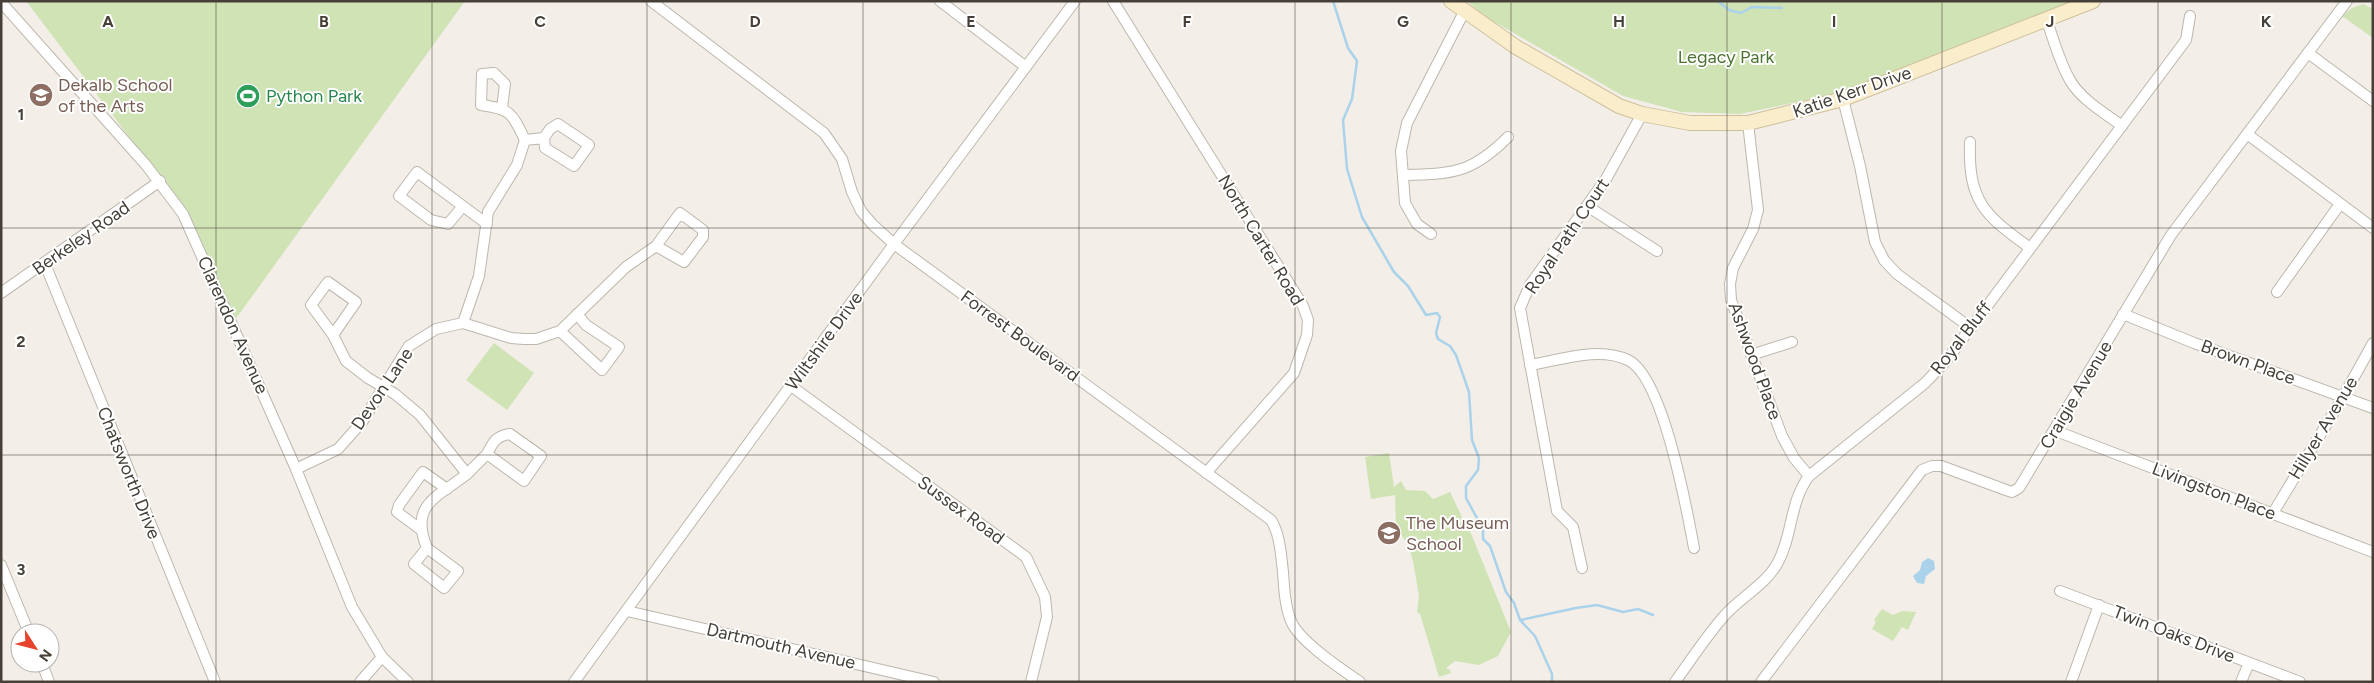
<svg xmlns="http://www.w3.org/2000/svg" width="2374" height="683" font-family="Figtree,sans-serif">
<style>
.green{fill:#d0e3b5}
.water{fill:#aad2ea}
.lines{fill:none;stroke-linecap:round;stroke-linejoin:round}
.stream{stroke:#aad2ea;stroke-width:2.5}
.street-casing{stroke:#bdb7ac;stroke-width:12}
.secondary-casing{stroke:#cec09c;stroke-width:16}
.street{stroke:#fff;stroke-width:10}
.secondary{stroke:#faedcb;stroke-width:14}
.grid{fill:none;stroke:#464038;stroke-width:1;stroke-opacity:0.55}
.labels{text-anchor:middle;dominant-baseline:central;stroke-width:4;stroke-linejoin:round;paint-order:stroke}
.park-label{font-size:18px;fill:#4b7230;stroke:#fff}
.education-label{font-size:18px;fill:#785e54;stroke:#fff;text-anchor:start}
.street-label{font-size:18px;fill:#464038;stroke:#fff}
.leisure-label{font-size:18px;fill:#27864d;stroke:#fff;text-anchor:start}
.grid-label{font-size:16px;text-anchor:middle;font-weight:bold;fill:#464038;stroke:#fff;stroke-width:4;stroke-linejoin:round;paint-order:stroke}
</style>
<rect width="100%" height="100%" fill="#f3efe8"/>
<g class="green">
<polygon points="26,1 465,1 235,320 198,233 171,192"/>
<polygon points="1467,1 2076,1 1860,89 1740,114 1682,112 1623,96 1486,17"/>
<polygon points="2363,4 2373,9 2373,38 2342,16 2352,8"/>
<polygon points="494,343 534,373 507,410 466,380"/>
<polygon points="1389,453 1394,487 1401,481 1406,490 1425,491 1433,499 1450,492 1461,515 1466,531 1470,531 1511,632 1498,656 1479,665 1455,661 1446,668 1450,670 1451,673 1439,677 1420,614 1417,612 1419,596 1413,561 1409,547 1396,526 1395,495 1371,499 1365,457"/>
<polygon points="1882,609 1893,615 1902,611 1916,612 1908,630 1902,627 1893,641 1872,629 1876,622 1874,620"/>
</g>
<polygon class="water" points="1928,558 1934,561 1935,569 1926,576 1924,584 1917,583 1913,576 1920,570 1922,562"/>
<g class="lines">
<g class="stream">
<polyline points="1333,1 1348,48 1357,61 1352,99 1343,120 1347,169 1362,217 1394,272 1408,286 1426,315 1437,313 1440,317 1436,333 1438,339 1450,346 1456,355 1469,392 1472,440 1479,458 1478,470 1466,486 1466,498 1483,529 1483,539 1490,546 1506,592 1514,603 1520,620 1535,636 1552,674 1552,682"/>
<polyline points="1718,1 1729,10 1741,13 1752,7 1782,8"/>
<polyline points="1521,620 1576,608 1597,605 1623,612 1638,609 1653,615"/>
</g>
<g class="street-casing">
<g id="street">
<path d="M651 1 824 133 842 159 852 192 861 211 873 225 894 244 1271 520C1280 534 1281 555 1283 572 1284 588 1285 606 1291 621 1299 641 1341 669 1360 682"/>
<polyline points="940,1 1026,67"/>
<polyline points="1113,1 1303,306 1308,320 1307,335 1294,373 1206,473"/>
<polyline points="1,2 146,165 183,214 296,469 352,607 382,657 408,682"/>
<path d="M2047 21C2054 41 2060 64 2071 82 2083 101 2105 113 2122 126"/>
<polyline points="2308,53 2373,101"/>
<polyline points="1843,99 1860,166 1875,242 1884,260 1897,274 1971,328"/>
<path d="M502 108 505 84 494 73 482 74 481 105C511 109 512 113 525 140"/>
<polyline points="1748,123 1758,210 1753,229 1733,268 1730,284 1731,300 1782,436 1794,458 1809,476"/>
<polyline points="2247,134 2373,228"/>
<path d="M1970 142C1968 201 1984 215 2030 248"/>
<path d="M1403 175C1452 174 1471 174 1508 137"/>
<polyline points="463,206 448,224 431,220 399,196 417,172 487,224"/>
<polyline points="1587,206 1657,251"/>
<polyline points="1431,234 1417,224 1405,203 1401,151 1407,123 1464,12"/>
<polyline points="45,264 215,682"/>
<polyline points="2277,292 2340,204"/>
<polyline points="1,293 160,181"/>
<polyline points="2123,314 2194,343 2373,408"/>
<polyline points="463,323 479,276 488,212 517,165 525,140 544,138 550,129 558,124 589,145 574,166 545,148 544,138"/>
<polyline points="560,331 602,370 619,347 586,325 577,314"/>
<path d="M333 335 356 302 328 282 311 305 333 335 346 361 368 378 395 394 420 415 467 474C438 497 409 504 427 548L414 564 444 588 458 571 427 548"/>
<polyline points="1751,355 1792,342"/>
<path d="M1530 365C1561 360 1598 346 1628 360 1663 377 1687 510 1694 548"/>
<polyline points="791,386 1026,557 1045,597 1047,617 1031,682"/>
<polyline points="2056,431 2373,552"/>
<polyline points="296,469 338,449 362,422 409,346 436,329 463,323 511,338 524,339 536,339 560,331 626,267 656,246 680,213 703,230 703,237 684,262 656,246"/>
<path d="M467 474 487 454 524 481 541 456 510 434C496 436 493 442 487 454"/>
<polyline points="2273,513 2343,397 2373,343"/>
<polyline points="420,529 397,512 399,505 423,472 447,489"/>
<polyline points="1,565 29,633"/>
<polyline points="1582,568 1573,527 1557,511 1520,308 1530,285 1606,179 1642,114"/>
<polyline points="2060,591 2300,682"/>
<polyline points="627,611 934,682"/>
<polyline points="42,663 49,682"/>
<polyline points="360,682 382,657"/>
<polyline points="574,682 894,244 1075,1"/>
<path d="M1675 682C1691 660 1707 635 1725 615 1741 597 1765 585 1777 564 1793 536 1789 503 1809 476L1925 383 1946 361 2186 40 2190 16"/>
<polyline points="1761,682 1922,470 1932,466 1941,466 2006,490 2012,492 2019,488 2171,235 2347,1"/>
<polyline points="2071,682 2099,605"/>
<polyline points="2241,682 2249,663"/>
</g>
</g>
<g class="secondary-casing">
<polyline id="secondary" points="1451,1 1516,47 1619,106 1642,114 1690,123 1748,123 1843,99 2093,1"/>
</g>
<use href="#street" class="street"/>
<use href="#secondary" class="secondary"/>
</g>
<path class="grid" d="M216 1V682M432 1V682M647 1V682M863 1V682M1079 1V682M1295 1V682M1511 1V682M1727 1V682M1942 1V682M2158 1V682M1 228H2373M1 455H2373"/>
<defs>
<g id="school-disc" transform="scale(1.25)"><circle r="9.5" fill="#8d6e63" stroke="#fff"/><path d="M0-5L7-2L0 1L-7-2ZM-4 1L0 2.5L4 1V4Q0 6-4 4Z" fill="#fff"/></g>
<g id="stadium-disc" transform="scale(1.25)"><circle r="9.5" fill="#2e9e5b" stroke="#fff"/><path d="M0-5a6.5 5 0 1 0 0 10a6.5 5 0 1 0 0-10ZM-3.5-1.8h7v3.6h-7Z" fill="#fff"/></g>
</defs>
<g fill-rule="evenodd">
<use href="#school-disc" x="41" y="95"/>
<use href="#stadium-disc" x="248" y="96"/>
<use href="#school-disc" x="1389" y="533"/>
</g>
<g class="labels">
<g class="park-label">
<text x="1726" y="57">Legacy Park</text>
</g>
<g class="education-label">
<text x="58" y="85">Dekalb School<tspan x="58" dy="21">of the Arts</tspan></text>
<text x="1406" y="523">The Museum<tspan x="1406" dy="21">School</tspan></text>
</g>
<g class="street-label">
<text transform="translate(1852 92) rotate(-19)">Katie Kerr Drive</text>
<text transform="translate(1567 236) rotate(-56)">Royal Path Court</text>
<text transform="translate(81 238) rotate(-35)">Berkeley Road</text>
<text transform="translate(1261 240) rotate(59)">North Carter Road</text>
<text transform="translate(233 325) rotate(66)">Clarendon Avenue</text>
<text transform="translate(1020 336) rotate(36)">Forrest Boulevard</text>
<text transform="translate(1961 338) rotate(-52)">Royal Bluff</text>
<text transform="translate(824 341) rotate(-54)">Wiltshire Drive</text>
<text transform="translate(1755 361) rotate(70)">Ashwood Place</text>
<text transform="translate(2248 362) rotate(20)">Brown Place</text>
<text transform="translate(382 389) rotate(-56)">Devon Lane</text>
<text transform="translate(2076 395) rotate(-59)">Craigie Avenue</text>
<text transform="translate(2323 428) rotate(-59)">Hillyer Avenue</text>
<text transform="translate(129 473) rotate(68)">Chatsworth Drive</text>
<text transform="translate(2214 491) rotate(21)">Livingston Place</text>
<text transform="translate(961 510) rotate(36)">Sussex Road</text>
<text transform="translate(2174 634) rotate(21)">Twin Oaks Drive</text>
<text transform="translate(781 646) rotate(13)">Dartmouth Avenue</text>
</g>
<g class="leisure-label">
<text x="266" y="96">Python Park</text>
</g>
</g>
<g class="grid-label">
<text x="108" y="27">A</text>
<text x="324" y="27">B</text>
<text x="540" y="27">C</text>
<text x="755" y="27">D</text>
<text x="971" y="27">E</text>
<text x="1187" y="27">F</text>
<text x="1403" y="27">G</text>
<text x="1619" y="27">H</text>
<text x="1834" y="27">I</text>
<text x="2050" y="27">J</text>
<text x="2266" y="27">K</text>
<text x="21" y="120">1</text>
<text x="21" y="347">2</text>
<text x="21" y="575">3</text>
</g>
<rect width="2374" height="683" fill="none" stroke="#464038" stroke-width="5"/>
<g transform="translate(35 648) rotate(126)"><circle r="24" fill="#ffffff" stroke="#b5b3af"/>
<path d="M0-4L9 19L0 12L-9 19Z" fill="#e6432c"/>
<text y="-8" font-size="14" font-weight="bold" text-anchor="middle" fill="#464038">N</text>
</g>
</svg>
